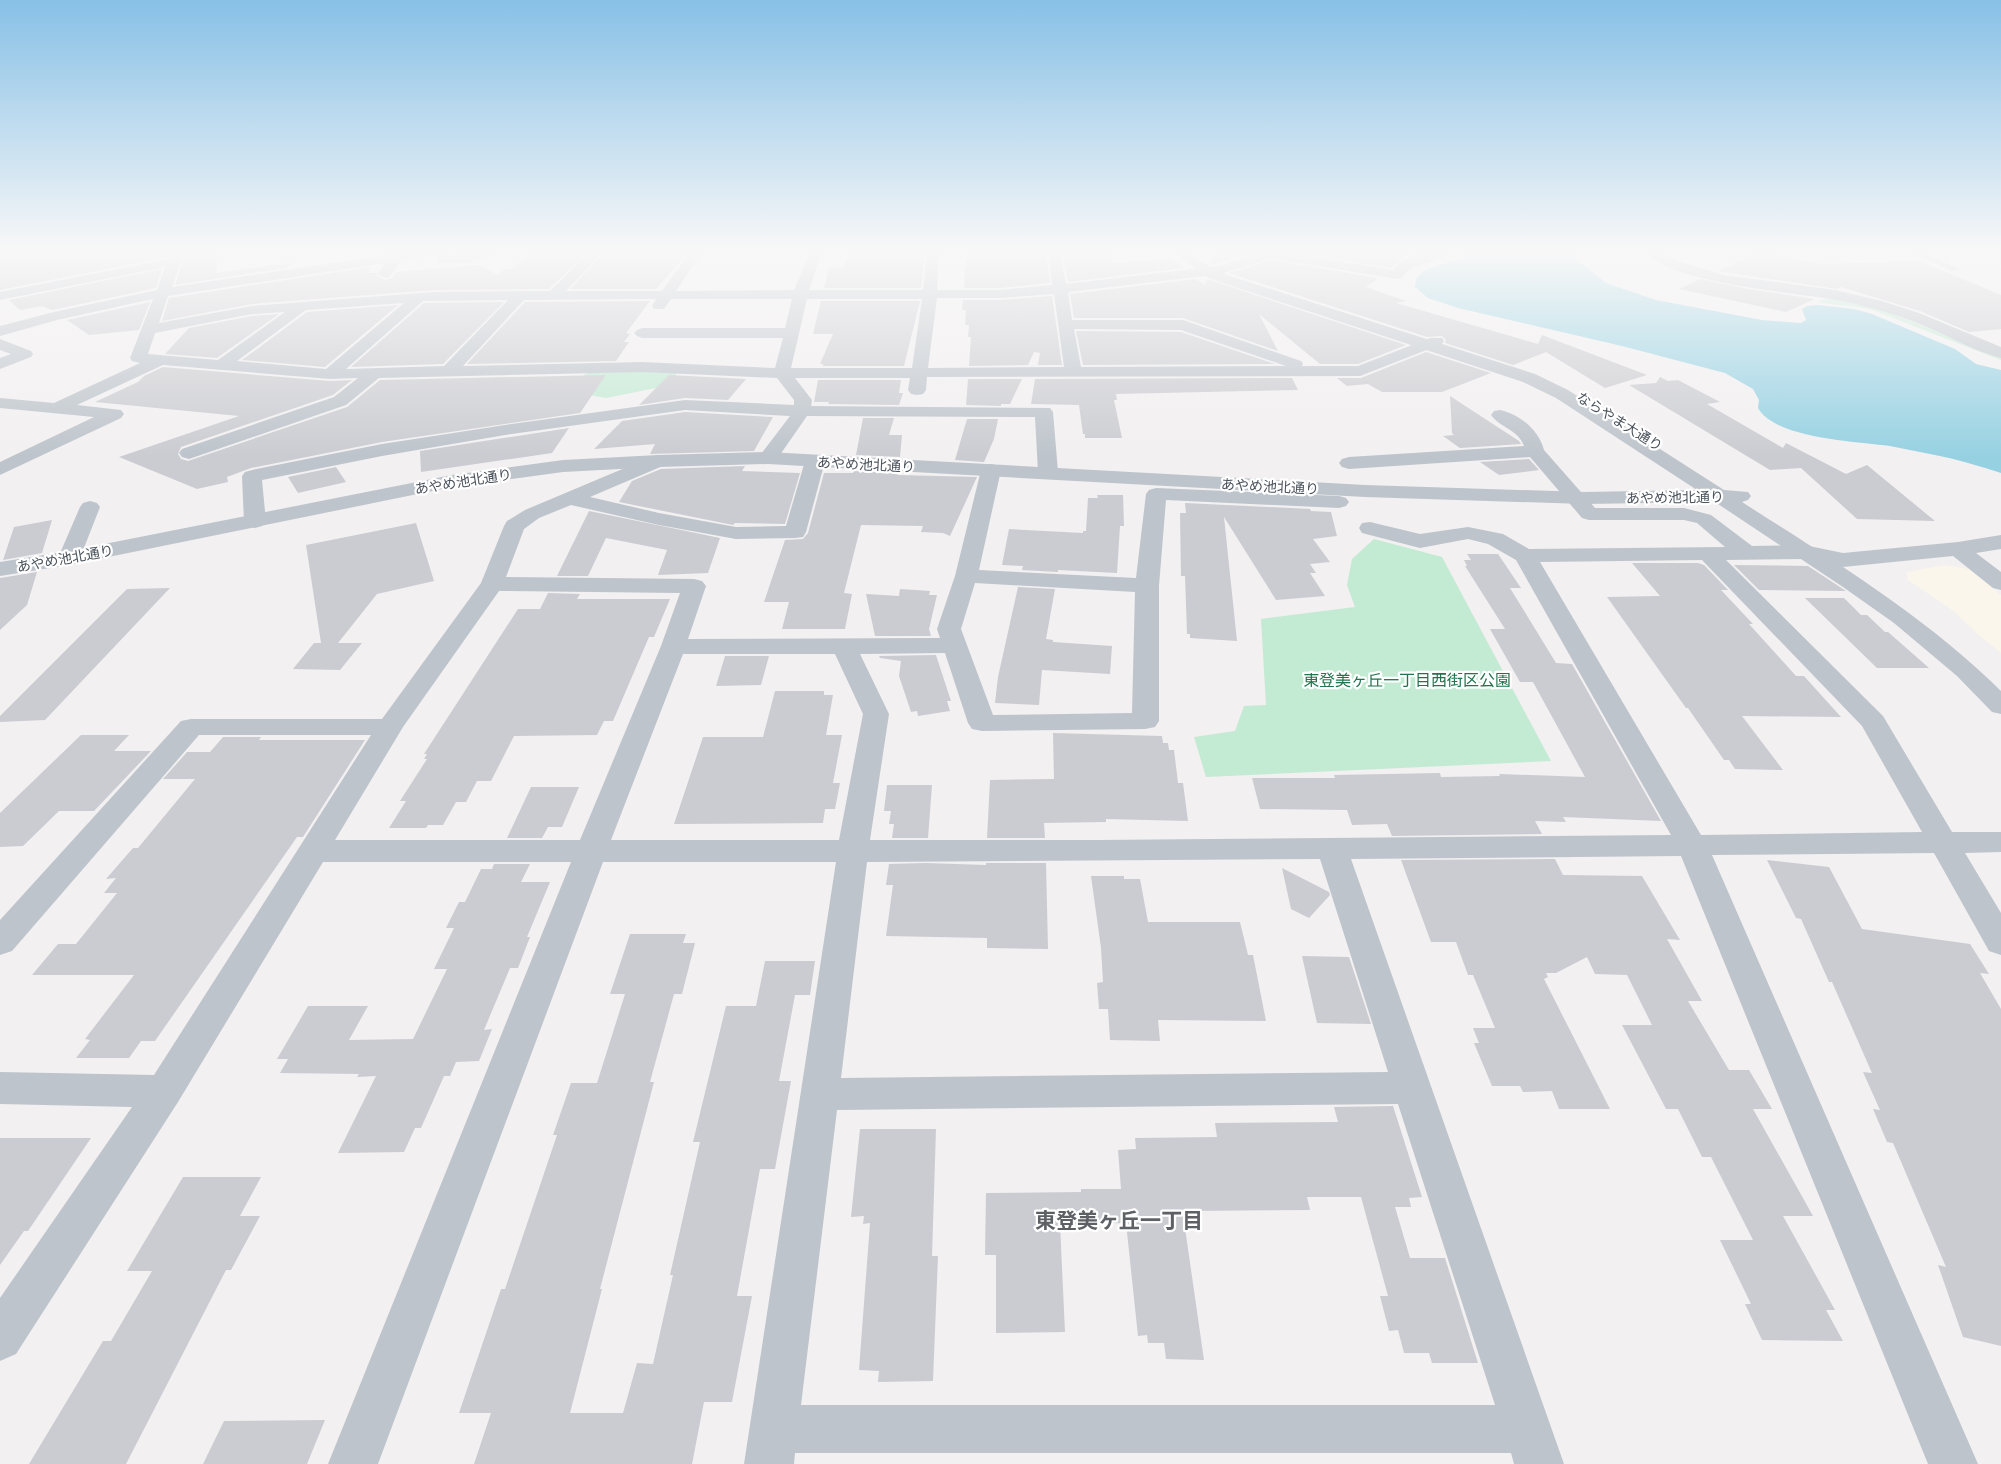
<svg xmlns="http://www.w3.org/2000/svg" width="2001" height="1464" font-family="'Exo 2','Noto Sans JP',sans-serif">
<style>
.commercial{fill:#faf6eb}
.green{fill:#c3ead3}
.water{fill:#96d1e2}
.building{fill:#cbccd1}
.lines{fill:none;stroke-linecap:round;stroke-linejoin:round}
.service{fill:#bdc4cb;fill-rule:evenodd}
.minor{fill:#bdc4cb;fill-rule:evenodd}
.tertiary{fill:#bdc4cb;fill-rule:evenodd}
.labels{text-anchor:middle;dominant-baseline:central;stroke-width:4.5;stroke-linejoin:round;paint-order:stroke}
.far-street-label{font-size:14px;fill:#4a525b;stroke:#fff}
.park-label{font-size:16px;fill:#22744d;stroke:#fff}
.near-neighbourhood-label{font-size:21px;font-weight:bold;fill:#5d6064;stroke:#fff}
</style>
<rect width="100%" height="100%" fill="#f2f0f0"/>
<polygon class="commercial" points="1944,565 1969,569 2001,595 2001,653 1981,637 1952,610 1908,580 1907,572"/>
<g class="green">
<polygon points="1830,297 1878,308 2001,357 2001,360 1870,309 1817,302"/>
<polygon points="678,370 671,385 606,398 566,391 589,371"/>
<polygon points="1374,539 1442,557 1551,761 1206,777 1194,737 1235,731 1244,706 1266,705 1261,619 1355,607 1347,585 1352,559"/>
</g>
<path class="water" d="M1471 252H1569L1582 264 1606 283 1656 300 1762 320 1801 323 1806 320 1802 309 1807 306 1817 305 1854 309 1872 314 1955 349 1976 364 2001 370V473C1979 466 1957 459 1935 455 1920 452 1905 449 1890 446 1856 441 1776 439 1758 408L1759 400 1753 389 1725 373 1622 346 1458 308 1428 298 1415 287C1414 266 1446 265 1460 259 1464 257 1467 254 1471 252Z"/>
<g class="building">
<polygon points="0,252 170,252 168,257 0,290"/>
<polygon points="186,252 216,252 217,273 291,263 286,268 175,285"/>
<polygon points="533,252 588,252 549,289 434,290 252,304 162,321 169,298 370,267 369,273 377,273 377,276 385,280 392,278 396,272 479,265 498,275 505,269 511,269"/>
<polygon points="605,252 688,252 656,289 570,289"/>
<polygon points="850,252 925,252 921,288 824,288 829,268 843,268"/>
<polygon points="966,252 1046,252 1050,283 1000,288 964,288"/>
<polygon points="1062,252 1110,252 1113,263 1170,259 1183,268 1068,282"/>
<polygon points="1215,252 1258,252 1211,265"/>
<polygon points="1293,252 1411,252 1391,268"/>
<polygon points="1760,252 1823,264 1919,261 2001,295 2001,329 1969,332 1920,311 1841,287 1837,289 1718,271"/>
<polygon points="1271,260 1378,278 1366,287 1406,301 1396,303 1538,344 1542,335 1647,375 1605,388 1546,352 1513,365 1445,343 1446,340 1442,336 1427,337 1229,273"/>
<polygon points="162,269 156,288 52,310 42,306 20,310 9,300"/>
<polygon points="1196,279 1205,285 1207,279 1406,345 1358,364 1320,364 1259,314 1278,351 1183,318 1074,318 1070,294"/>
<polygon points="1700,279 1748,289 1815,299 1786,312 1679,289"/>
<polygon points="1052,296 1062,365 1038,365 1040,353 1034,352 1028,365 969,366 971,337 968,337 969,325 965,325 966,310 962,310 963,300 1000,300"/>
<polygon points="650,301 626,333 630,334 624,342 629,342 616,361 467,364 525,302"/>
<polygon points="821,301 920,301 904,366 823,366 823,364 820,364 833,334 813,334"/>
<polygon points="150,302 139,330 89,335 67,320"/>
<polygon points="504,302 443,364 351,367 424,303"/>
<polygon points="398,305 325,367 242,360 307,312"/>
<polygon points="279,314 217,358 165,354 189,328 252,316"/>
<polygon points="1076,331 1181,332 1275,364 1083,365"/>
<polygon points="1426,352 1491,373 1442,392 1382,392 1368,384 1347,386 1337,378 1361,378"/>
<polygon points="163,367 330,381 352,380 333,395 181,447 178,454 181,459 188,461 347,407 380,380 606,375 580,413 382,442 251,468 227,477 228,482 197,489 119,457 239,416 95,402 138,382 144,376"/>
<polygon points="669,375 746,379 728,400 685,398 639,405"/>
<polygon points="1660,377 1668,381 1678,380 1720,402 1707,404 1783,448 1786,443 1846,474 1867,465 1935,521 1857,519 1801,468 1770,470 1629,385 1656,383"/>
<polygon points="1292,378 1298,390 1116,394 1117,400 1114,400 1122,438 1085,438 1085,434 1083,434 1079,405 1031,404 1035,379"/>
<polygon points="968,379 1022,379 1010,404 1001,404 1001,406 966,405"/>
<polygon points="818,380 901,380 899,393 903,393 899,405 828,404 829,402 814,402"/>
<polygon points="1450,396 1519,441 1521,444 1460,448 1443,436 1454,435 1452,433"/>
<polygon points="685,412 773,417 754,451 650,454 655,444 594,449 622,421"/>
<polygon points="863,418 894,418 889,435 902,435 900,457 856,455"/>
<polygon points="967,419 998,419 994,439 984,462 955,460"/>
<polygon points="569,428 552,453 421,472 420,451"/>
<polygon points="1529,459 1539,470 1499,475 1480,462"/>
<polygon points="745,466 742,471 800,473 785,524 735,523 733,525 619,502 632,481 661,469"/>
<polygon points="336,467 346,482 298,493 288,477"/>
<polygon points="854,471 898,473 898,475 977,477 950,536 943,533 921,532 923,526 861,525 844,593 852,594 845,629 782,629 789,602 764,602 785,540 803,539 808,533 824,473 853,473"/>
<polygon points="1097,495 1123,495 1124,526 1120,526 1117,573 1058,570 1058,572 1022,570 1023,566 1002,565 1009,529 1083,533 1083,531 1086,531 1088,498 1098,498"/>
<polygon points="1185,503 1310,509 1311,511 1331,512 1337,536 1313,539 1330,562 1310,564 1316,573 1310,573 1325,596 1276,600 1224,517 1237,641 1190,638 1190,634 1187,634 1185,576 1181,576 1180,513 1186,513"/>
<polygon points="589,511 720,538 708,573 658,575 667,550 606,538 588,576 557,576"/>
<polygon points="52,520 42,553 3,560 14,527"/>
<polygon points="416,523 434,581 377,594 338,643 362,643 340,670 293,669 314,643 321,643 306,545"/>
<polygon points="1467,554 1498,554 1521,588 1510,588 1556,663 1572,664 1661,821 1563,817 1566,822 1535,821 1542,834 1392,836 1387,824 1352,825 1347,810 1260,809 1252,778 1335,778 1334,775 1440,773 1441,777 1500,776 1499,774 1585,777 1533,682 1520,682 1490,629 1505,629 1465,566 1467,566 1464,560 1471,560"/>
<polygon points="1632,563 1698,563 1704,565 1728,590 1721,590 1753,624 1749,624 1796,676 1804,676 1841,717 1742,716 1783,770 1735,769 1729,760 1724,760 1688,708 1686,708 1607,597 1660,596"/>
<polygon points="1734,565 1808,566 1846,591 1759,590"/>
<polygon points="37,572 27,605 0,630 0,578"/>
<polygon points="1018,587 1055,589 1046,639 1053,640 1053,642 1112,646 1110,674 1042,670 1039,705 995,703 998,677"/>
<polygon points="170,588 45,720 0,722 0,716 127,589"/>
<polygon points="900,589 930,591 929,595 937,595 929,629 931,636 875,636 866,594 899,596"/>
<polygon points="548,593 580,594 577,599 670,599 654,637 649,637 613,721 604,721 597,735 514,736 491,781 477,781 466,802 456,802 443,825 428,825 426,828 389,828 406,801 400,801 427,759 424,759 427,754 424,754 518,609 540,609"/>
<polygon points="1805,598 1844,598 1861,615 1867,615 1885,632 1888,632 1929,668 1877,668"/>
<polygon points="936,655 951,701 947,701 950,711 918,716 917,711 911,712 899,676 901,661 880,658 879,656"/>
<polygon points="725,656 769,656 761,685 716,686"/>
<polygon points="775,691 824,691 824,695 833,695 826,735 842,735 833,783 840,783 835,809 825,809 823,823 674,824 703,737 763,737"/>
<polygon points="1053,733 1162,736 1163,743 1168,743 1169,750 1174,750 1178,783 1183,783 1188,821 1106,819 1106,822 1044,823 1045,838 987,838 990,780 1054,779"/>
<polygon points="81,735 129,735 114,751 151,751 94,811 59,811 23,846 0,847 0,813"/>
<polygon points="223,737 261,737 259,740 365,740 303,837 297,837 155,1041 141,1041 129,1058 76,1058 90,1040 85,1039 134,975 32,975 58,944 76,944 117,893 104,893 116,878 106,879 133,848 138,848 195,779 163,779 187,752 210,752"/>
<polygon points="887,785 932,785 928,838 892,838 894,824 889,824 891,811 884,811"/>
<polygon points="531,787 579,787 562,827 548,827 542,838 507,838"/>
<polygon points="1555,859 1563,875 1642,876 1680,940 1667,939 1702,1001 1688,1001 1729,1070 1749,1070 1772,1109 1753,1109 1813,1216 1783,1216 1835,1310 1826,1310 1843,1341 1762,1340 1745,1304 1751,1304 1720,1240 1753,1240 1711,1157 1702,1157 1678,1109 1666,1109 1622,1025 1652,1025 1627,975 1595,974 1587,957 1556,973 1546,973 1548,977 1544,979 1610,1109 1559,1109 1552,1091 1523,1092 1520,1086 1492,1086 1474,1043 1479,1043 1473,1028 1495,1028 1473,975 1468,975 1456,942 1431,942 1401,860"/>
<polygon points="1767,860 1829,867 1862,929 1970,944 1989,974 1980,973 2001,1009 2001,1346 1963,1337 1938,1265 1946,1267 1893,1143 1887,1142 1873,1109 1880,1110 1863,1072 1872,1073 1832,982 1829,982 1801,919 1796,918"/>
<polygon points="926,863 986,865 986,863 1046,863 1048,949 987,948 987,938 886,936 893,885 886,885 889,864"/>
<polygon points="494,864 530,864 521,882 550,882 527,937 530,937 518,968 510,968 484,1030 492,1029 479,1061 456,1062 450,1076 444,1076 421,1128 415,1128 404,1152 338,1153 376,1076 357,1077 359,1074 280,1073 288,1059 277,1059 308,1006 368,1006 349,1040 413,1039 447,969 434,969 454,928 446,928 459,902 465,902 481,869 492,869"/>
<polygon points="1282,868 1329,892 1330,895 1309,918 1291,909"/>
<polygon points="1091,876 1124,876 1124,879 1140,879 1148,922 1240,922 1248,955 1253,955 1266,1021 1158,1020 1160,1041 1110,1040 1108,1009 1099,1009 1097,983 1103,982 1101,948"/>
<polygon points="630,934 686,934 683,943 695,943 682,994 674,994 650,1082 654,1082 600,1289 602,1289 570,1413 623,1413 637,1363 653,1364 673,1275 670,1275 700,1142 693,1142 726,1006 756,1006 765,961 815,961 810,995 795,995 779,1081 791,1081 775,1169 760,1169 737,1296 752,1296 732,1402 704,1402 692,1464 474,1464 491,1413 459,1413 501,1289 505,1289 557,1135 553,1135 571,1083 597,1083 625,994 610,994"/>
<polygon points="1302,956 1349,957 1371,1024 1317,1023"/>
<polygon points="1393,1106 1422,1197 1409,1198 1411,1207 1395,1207 1410,1258 1445,1258 1478,1363 1432,1363 1429,1353 1404,1353 1398,1330 1389,1331 1380,1296 1388,1296 1361,1197 1307,1197 1310,1210 1185,1211 1185,1214 1183,1214 1204,1360 1166,1359 1164,1343 1148,1343 1147,1335 1138,1336 1126,1223 1060,1224 1065,1332 996,1333 996,1255 985,1255 986,1193 1081,1192 1081,1189 1121,1189 1118,1150 1136,1149 1135,1138 1217,1137 1215,1123 1338,1122 1334,1107"/>
<polygon points="860,1129 936,1129 932,1256 938,1256 933,1381 878,1382 879,1371 859,1370 870,1223 863,1224 864,1216 851,1217"/>
<polygon points="0,1138 91,1138 28,1231 24,1231 0,1265"/>
<polygon points="183,1177 261,1177 240,1216 260,1216 231,1270 226,1270 126,1464 29,1464 103,1341 111,1341 152,1271 127,1271"/>
<polygon points="325,1420 307,1464 203,1464 224,1421"/>
</g>
<g class="lines">
<polygon class="service" points="1911,252 1922,252 1959,269 1952,271"/>
<g class="minor">
<path d="M172 252H184L172 287 408 252H446L448 256C464 255 478 251 493 252L492 255 468 263H439L434 254 400 261 390 277 385 278 378 274 385 263 168 296 159 323 252 306 434 292 550 291 590 252H603L566 291H662L690 252H702L676 291 794 290 810 252H822L809 290H923L927 252H939L937 290H1000L1052 285 1048 252H1060L1066 284 1219 266 1264 252H1283L1393 270C1404 255 1430 251 1447 252 1435 266 1415 259 1402 278L1397 279 1271 258 1221 274 1068 292 1072 320H1183L1301 361 1303 364 1302 366H1358L1430 338H1442L1444 341 1442 344 1360 376 927 377 926 390 923 394 917 395 911 394 908 390 910 378H795L812 400 811 406 1050 408 1053 412 1058 472 1055 476 1048 478 1041 476 1038 472 1035 417 807 416 775 462 768 464 761 462 758 458 790 416 685 410 505 435 382 456 262 480 266 522 262 526 255 528 248 526 244 522 242 476 245 472 252 470 382 444 505 425 685 400 794 405V400L777 378 642 372 379 378 346 405 189 459 182 457 179 453 182 449 334 397 358 378 330 379 163 365 77 405 121 410 124 414 121 418 0 475V462L94 417 0 408V398L54 403 140 363 132 361 130 358 153 299 57 320 0 336V326L54 312 157 290 165 267 0 300V292L169 259ZM1054 294 1064 367 928 368 937 298H1000ZM656 299 652 306 654 309H664L671 299H792L785 328H642L637 330 634 333 637 336 642 338H783L775 368 642 362 463 366 524 300ZM807 299H922L912 368H791ZM508 300 444 366 346 369 423 301ZM404 303 326 369 237 361 306 310ZM285 312 218 360 148 354 155 333 252 314ZM1074 329 1181 330 1286 366 1081 367Z"/>
<path d="M1647 252H1662L1678 261 1724 275 1835 290 1882 301 1919 313 2001 347V358C1976 352 1951 337 1927 327 1889 311 1851 301 1810 296 1776 291 1665 280 1647 252Z"/>
<polygon points="0,339 31,351 33,354 31,357 0,369 0,358 11,354 0,350"/>
<path d="M1500 410C1519 414 1539 430 1544 450L1595 508H1684L1711 515 1752 546 1804 545 1843 553 1958 542 2001 535V549L1976 553 2001 572V590L1993 588 1953 556 1843 567 1804 559 1726 560 1883 716 1952 832H2001V852L1965 853 2001 913V955L1989 951 1934 853 1712 855 1978 1464H1928L1681 856 1351 859 1564 1464H1514L1511 1453H795L794 1464H744L836 862H603L378 1464H328L571 862H323L178 1102 16 1354 0 1361V1298L132 1107 0 1104V1072L154 1075 371 735H199L12 951 0 955V920L181 721 191 719H382L481 583 504 526 507 521 525 510 651 457 658 455 665 457 668 461 665 465 590 497 659 513 736 527 786 526 805 461 808 457 815 455 822 457 825 461 806 532 803 537 795 538 736 539 659 525 571 505 539 518 524 529 506 577 694 579 702 581 706 586 688 639 940 638 937 629 955 576 981 470 984 466 991 464 998 466 1001 470 979 570 1136 578 1146 494 1149 490 1156 488 1339 496 1346 498 1349 502 1346 506 1339 508 1166 500 1159 586V721L1155 727 1145 729 982 731 972 729 968 723 945 653 860 654 889 714 870 840H1098L1671 835 1516 560 1488 544 1468 539 1420 548 1362 533 1359 528 1362 523 1370 522 1420 534 1468 527 1503 534 1529 549 1725 547 1697 523 1684 520H1589L1582 518 1530 457 1349 469 1342 467 1339 463 1342 459 1349 457 1524 446C1518 429 1500 428 1491 415L1494 411ZM1702 560 1862 726 1922 832 1701 835 1540 562ZM975 583 1135 592 1132 713 993 715 961 629ZM499 591 680 593 661 646 580 840H335L403 727ZM683 654H835L863 714 839 840H611ZM1320 859 1388 1072 841 1078 867 862ZM1398 1104 1495 1405H801L837 1110Z"/>
<polygon points="90,501 97,503 100,507 80,558 77,563 69,565 61,563 58,558 80,507 83,503"/>
</g>
<path class="tertiary" d="M1173 252H1187L1213 269 1230 276 1498 362 1535 374 1568 390 1724 490 1748 492 1751 496 1748 500 1742 502C1832 560 1924 615 2001 691V714L1992 712 1957 676 1894 623 1843 587 1715 502 1584 504 1365 497 768 464 658 467 563 472 452 487 69 565 0 576V562L69 551 452 475 563 460 658 455 768 452 1365 485 1584 492 1697 490 1556 398 1523 382 1220 282 1203 275Z"/>
</g>
<linearGradient id="sky" x2="0" y2="1"><stop stop-color="#87c0e6"/><stop offset="0.55" stop-color="#f9f8f8"/><stop offset="1" stop-color="#f9f8f8" stop-opacity="0"/></linearGradient>
<rect width="2001" height="457" fill="url(#sky)"/>
<g class="labels">
<g class="far-street-label">
<text transform="translate(1620 421) rotate(32)">ならやま大通り</text>
<text transform="translate(866 464) rotate(3)">あやめ池北通り</text>
<text transform="translate(463 481) rotate(-9)">あやめ池北通り</text>
<text transform="translate(1270 486) rotate(3)">あやめ池北通り</text>
<text transform="translate(1675 497) rotate(-1)">あやめ池北通り</text>
<text transform="translate(65 558) rotate(-10)">あやめ池北通り</text>
</g>
<g class="park-label">
<text x="1407" y="679">東登美ヶ丘一丁目西街区公園</text>
</g>
<g class="near-neighbourhood-label">
<text x="1119" y="1219">東登美ヶ丘一丁目</text>
</g>
</g>
</svg>
